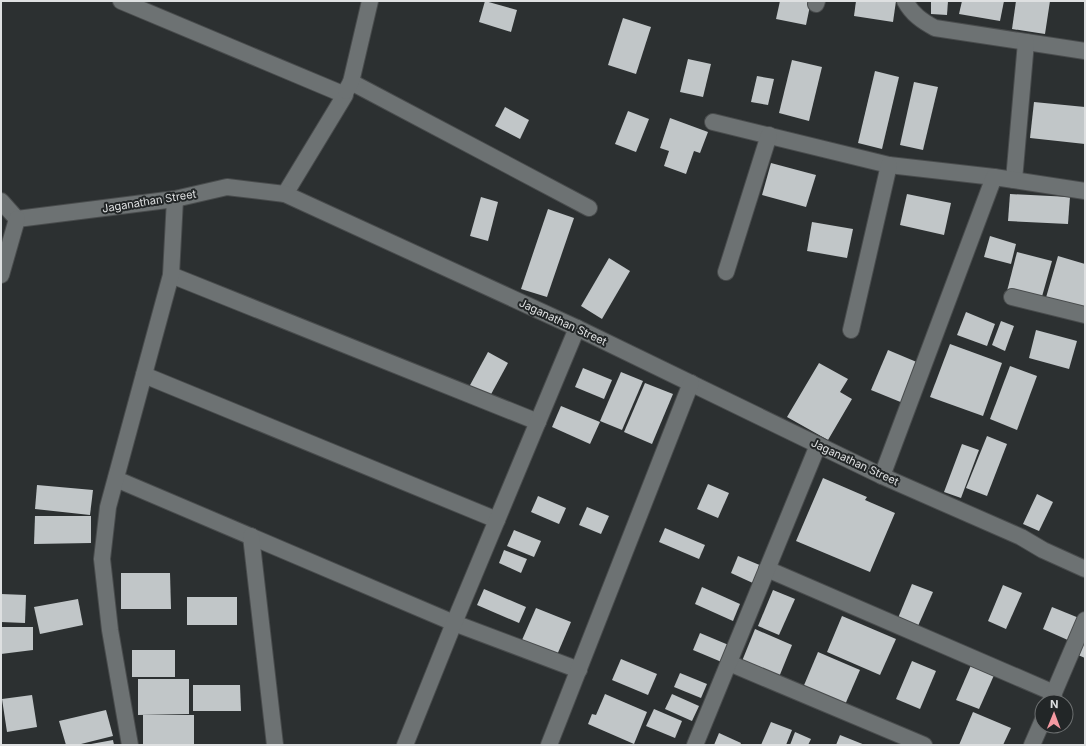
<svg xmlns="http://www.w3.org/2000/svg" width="1086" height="746" font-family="Inter,sans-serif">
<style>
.building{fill:#c1c6c8}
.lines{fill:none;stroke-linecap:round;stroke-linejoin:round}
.street-casing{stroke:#494c4d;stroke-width:18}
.street{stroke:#6d7273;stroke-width:16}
.labels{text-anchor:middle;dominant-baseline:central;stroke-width:4;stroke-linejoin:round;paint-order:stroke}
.street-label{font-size:11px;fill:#dee0e1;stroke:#222627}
</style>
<rect width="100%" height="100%" fill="#2c3031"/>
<g class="building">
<polygon points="485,1 517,10 511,32 479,22"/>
<polygon points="780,1 811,1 806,25 776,19"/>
<polygon points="856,1 896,1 893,22 854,16"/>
<polygon points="931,1 948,1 947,15 931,14"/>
<polygon points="962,1 1004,1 1000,21 959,14"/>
<polygon points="1016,1 1050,1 1045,34 1012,29"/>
<polygon points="623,18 651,27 636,74 608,65"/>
<polygon points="688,59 711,64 703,97 680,92"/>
<polygon points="792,60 822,67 809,121 779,113"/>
<polygon points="875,71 899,77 882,149 858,143"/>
<polygon points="757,76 774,79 768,105 751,102"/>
<polygon points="914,82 938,87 923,150 900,145"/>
<polygon points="1034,102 1085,107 1085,144 1030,138"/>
<polygon points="505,107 529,120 520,139 495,126"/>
<polygon points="628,111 649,119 636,152 615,144"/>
<polygon points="670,118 708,132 700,153 694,151 686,174 664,166 669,151 660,148"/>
<polygon points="771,163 816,175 806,207 762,195"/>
<polygon points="907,194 951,203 944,235 900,225"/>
<polygon points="1010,194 1070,197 1068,224 1008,221"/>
<polygon points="481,197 498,202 488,241 470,236"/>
<polygon points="548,209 574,218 547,297 521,289"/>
<polygon points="812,222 853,229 847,258 807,251"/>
<polygon points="990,236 1016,244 1011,264 984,257"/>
<polygon points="1017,252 1052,261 1041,300 1007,291"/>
<polygon points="1058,256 1085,264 1085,309 1045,301"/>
<polygon points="609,258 630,271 602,319 581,306"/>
<polygon points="966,312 995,324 987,346 957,335"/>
<polygon points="1001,321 1014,326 1005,351 992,345"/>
<polygon points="1036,330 1077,341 1069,369 1029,358"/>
<polygon points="950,344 1002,363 983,416 930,397"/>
<polygon points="888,350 919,363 903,403 871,390"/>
<polygon points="488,352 508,363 489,398 469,387"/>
<polygon points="819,363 848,379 840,392 852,399 828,440 787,417"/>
<polygon points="1010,366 1037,376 1017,430 990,419"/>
<polygon points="583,368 612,380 604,399 575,387"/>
<polygon points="621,372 643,381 622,430 600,421"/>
<polygon points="645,383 673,394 652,444 624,432"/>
<polygon points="561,406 600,422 590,444 552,427"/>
<polygon points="987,436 1007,444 987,496 966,488"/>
<polygon points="962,444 979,450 961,498 944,492"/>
<polygon points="823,478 867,497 865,500 895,513 870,572 796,541"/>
<polygon points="708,484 729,493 718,518 697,509"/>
<polygon points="37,485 93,490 90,515 35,509"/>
<polygon points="1037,494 1053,502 1039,531 1023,524"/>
<polygon points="538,496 566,508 559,524 531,512"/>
<polygon points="587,507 609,516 601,534 579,525"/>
<polygon points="35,516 91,516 91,543 34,544"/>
<polygon points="665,528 705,545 699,559 659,542"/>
<polygon points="514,530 541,541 534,557 507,546"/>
<polygon points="504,550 527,559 521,573 499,563"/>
<polygon points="738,556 762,566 755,584 731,573"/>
<polygon points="121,573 170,573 171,609 121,609"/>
<polygon points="912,584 933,592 918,626 898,618"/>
<polygon points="1003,585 1022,593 1006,629 988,621"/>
<polygon points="702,587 740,604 733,621 695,604"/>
<polygon points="484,589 526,607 519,623 477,605"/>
<polygon points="773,590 795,599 779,635 758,626"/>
<polygon points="1,594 26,595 25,623 1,622"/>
<rect x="187" y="597" width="50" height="28"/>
<polygon points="78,599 83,625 40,634 34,607"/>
<polygon points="1052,607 1079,618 1070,641 1043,629"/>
<polygon points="536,608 571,622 557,655 522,640"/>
<polygon points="842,616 896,639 880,675 827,652"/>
<polygon points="1,627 33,627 33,650 1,654"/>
<polygon points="755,629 792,645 779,677 742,661"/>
<polygon points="700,633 731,646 724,663 693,650"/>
<polygon points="1085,639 1085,658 1078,655"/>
<rect x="132" y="650" width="43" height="27"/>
<polygon points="818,652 860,670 844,707 802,690"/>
<polygon points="621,659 657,674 648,695 612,680"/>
<polygon points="912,661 936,671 920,709 896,699"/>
<polygon points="972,663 995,673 979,709 956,700"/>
<polygon points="680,673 707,684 701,698 674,687"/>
<polygon points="138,679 189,679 189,714 138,715"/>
<polygon points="193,685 240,685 241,711 193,711"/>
<polygon points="605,694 647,712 634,744 588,724 592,714 596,715"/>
<polygon points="672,694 699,706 692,721 665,709"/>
<polygon points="32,695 37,727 7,732 2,699"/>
<polygon points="654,709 682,721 675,738 646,726"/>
<polygon points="106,710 113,736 77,745 66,745 59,721"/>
<polygon points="973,712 1011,728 1003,745 959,745"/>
<rect x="143" y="715" width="51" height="30"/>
<polygon points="771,722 792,730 786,745 761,745"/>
<polygon points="795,732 811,739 808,745 790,745"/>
<polygon points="719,733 741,743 740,745 714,745"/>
<polygon points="840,735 865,745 836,745"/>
<polygon points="113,740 114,745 91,745 91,744"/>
</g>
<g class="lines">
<g class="street-casing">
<g id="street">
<polyline points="121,1 345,95 285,194"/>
<path d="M905 1C912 14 922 21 935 28L1085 51"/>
<polyline points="816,4 817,1"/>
<polyline points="351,82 589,208"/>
<polyline points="346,91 351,82 370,1"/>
<polyline points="713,122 889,165 994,177"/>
<polyline points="1014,180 1026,42"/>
<polyline points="1,201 17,219"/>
<polyline points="17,219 175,199 227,187 285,194 577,328 882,476 1021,537 1043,550 1085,569"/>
<polyline points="726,272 769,135"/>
<polyline points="1,275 17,219"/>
<polyline points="171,275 538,422"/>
<polyline points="1012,297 1085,315"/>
<polyline points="851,330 889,165"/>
<polyline points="144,375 497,520"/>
<polyline points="882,476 994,177 1085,191"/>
<polyline points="116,479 454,623 579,670"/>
<polyline points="251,536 275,745"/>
<polyline points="767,569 1054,693"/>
<polyline points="729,663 924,745"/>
<polyline points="1050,702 1085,620"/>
<polyline points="130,745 110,630 102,559 108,507 171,275 175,199"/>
<polyline points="405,745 454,623 577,328"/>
<polyline points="549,745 691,383"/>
<polyline points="695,745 818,445"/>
<polyline points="1032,745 1042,722"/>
</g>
</g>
<use href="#street" class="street"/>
</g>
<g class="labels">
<g class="street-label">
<text transform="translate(149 201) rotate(-9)">Jaganathan Street</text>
<text transform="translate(563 322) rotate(25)">Jaganathan Street</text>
<text transform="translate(855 462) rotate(25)">Jaganathan Street</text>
</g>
</g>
<rect width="1086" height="746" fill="none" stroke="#dee0e1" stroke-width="4"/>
<g transform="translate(1054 714) rotate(1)"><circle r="19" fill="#222627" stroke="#6d7071"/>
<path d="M0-3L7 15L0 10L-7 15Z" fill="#f49aa2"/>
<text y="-6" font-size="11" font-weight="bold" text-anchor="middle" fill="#dee0e1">N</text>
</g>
</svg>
